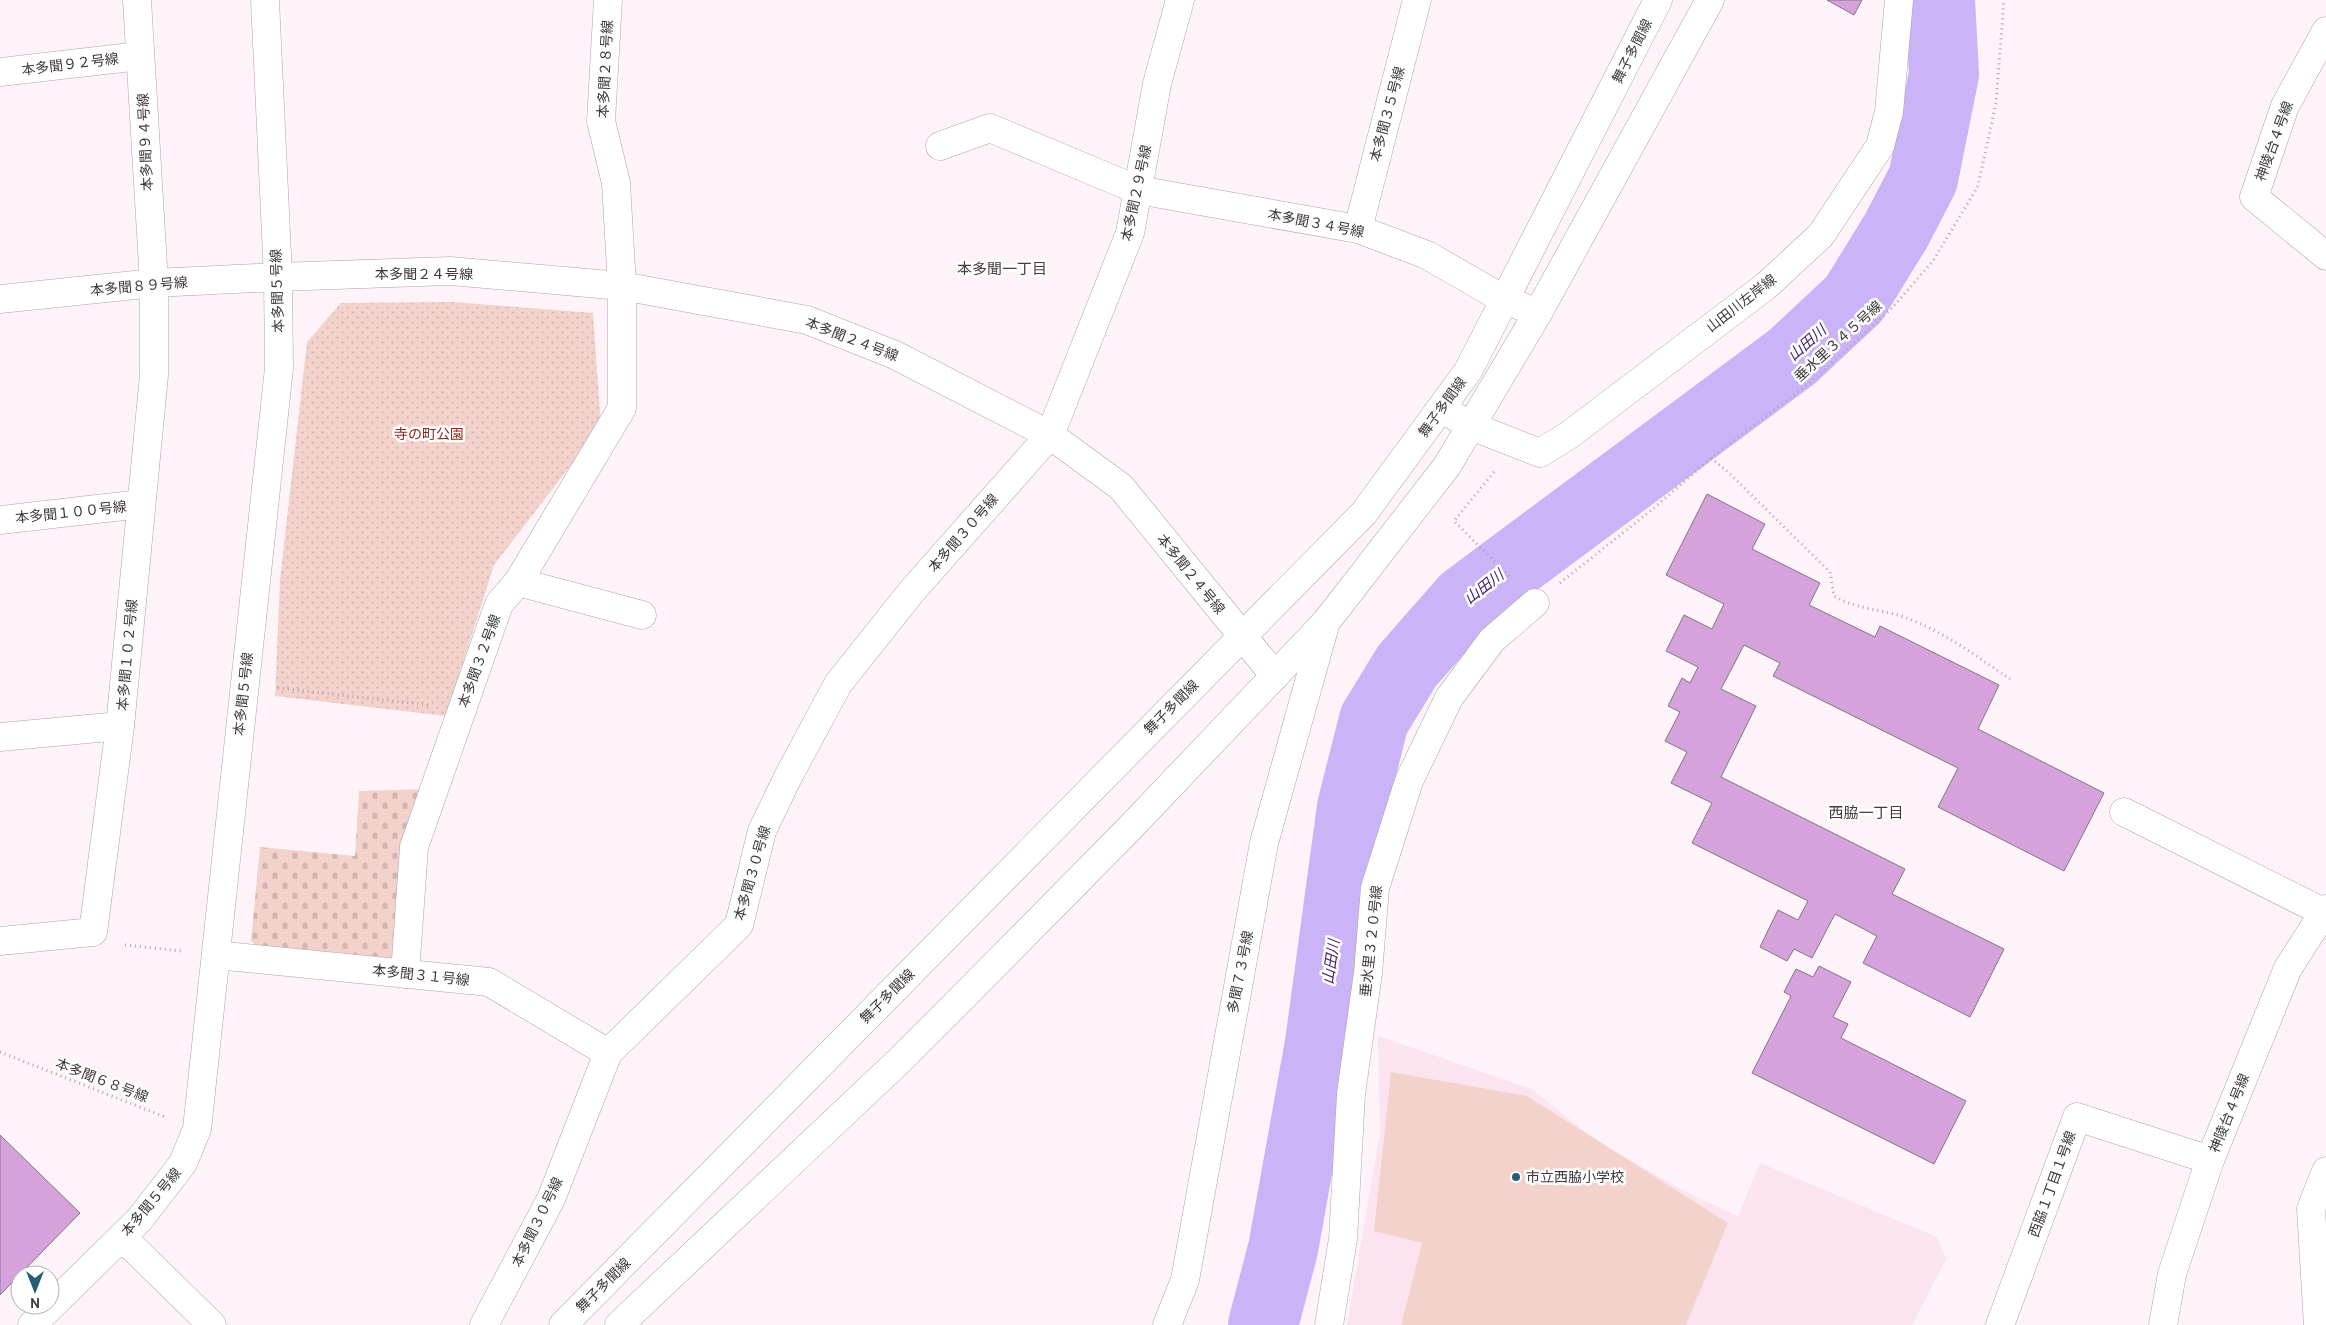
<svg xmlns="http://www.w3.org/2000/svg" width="2326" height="1325" font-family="Cabin,'Noto Sans JP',sans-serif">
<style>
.built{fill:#fce3f0}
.grass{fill:url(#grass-dots)}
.cemetery{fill:url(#cemetery-stones)}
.pitch{fill:#f4d2cc}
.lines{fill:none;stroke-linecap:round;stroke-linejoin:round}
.river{stroke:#cbb3f8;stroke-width:70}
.building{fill:#d6a2dc;stroke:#817682}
.minor-casing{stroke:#b2a1aa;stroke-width:29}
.tertiary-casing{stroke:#b2a1aa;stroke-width:29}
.path{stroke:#aea5aa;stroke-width:3;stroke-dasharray:1 4;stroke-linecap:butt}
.minor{stroke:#fff;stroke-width:28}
.tertiary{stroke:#fff;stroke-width:28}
.poi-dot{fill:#255d77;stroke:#fff;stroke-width:2}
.labels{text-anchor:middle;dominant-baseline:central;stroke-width:5;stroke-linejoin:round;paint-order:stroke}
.street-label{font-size:14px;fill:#3f383b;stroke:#fff}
.park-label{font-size:14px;fill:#86291b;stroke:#fff}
.poi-label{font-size:14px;fill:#3f383b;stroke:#fff;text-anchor:start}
.neighbourhood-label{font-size:15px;fill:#493b42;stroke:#fff}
.water-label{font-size:15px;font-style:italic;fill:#3f1b6a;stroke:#fff}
</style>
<defs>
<pattern id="grass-dots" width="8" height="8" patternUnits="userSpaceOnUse" patternTransform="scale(1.25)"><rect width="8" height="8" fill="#f4d2cc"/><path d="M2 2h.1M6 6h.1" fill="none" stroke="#d2b5b0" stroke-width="1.8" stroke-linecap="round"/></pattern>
<pattern id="cemetery-stones" width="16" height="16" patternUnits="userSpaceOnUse" patternTransform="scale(1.25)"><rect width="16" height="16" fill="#f4d2cc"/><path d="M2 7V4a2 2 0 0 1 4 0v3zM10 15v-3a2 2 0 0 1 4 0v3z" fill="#d2b5b0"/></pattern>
</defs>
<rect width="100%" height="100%" fill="#fdf3f8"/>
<polygon class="built" points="1378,1036 1532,1089 1594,1139 1684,1191 1738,1216 1760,1163 1937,1237 1946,1259 1912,1325 1347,1325 1380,1132"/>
<polygon class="grass" points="452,302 593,313 601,426 494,565 446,716 275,696 280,580 307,342 341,303"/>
<polygon class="cemetery" points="429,789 398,952 387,964 265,953 251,941 260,847 355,856 359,791"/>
<polygon class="pitch" points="1391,1072 1527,1096 1728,1223 1686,1325 1401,1325 1422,1243 1374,1231"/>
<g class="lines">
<polyline class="river" points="1263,1325 1283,1249 1320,1043 1352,807 1374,720 1407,666 1465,600 1792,357 1854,299 1896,231 1923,179 1944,74 1940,0"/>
</g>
<g class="building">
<polygon points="1827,0 1862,0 1854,15"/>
<polygon points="1707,494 1765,524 1752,549 1820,583 1809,605 1875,637 1880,626 1999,685 1978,729 2104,793 2064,871 1938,807 1958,768 1773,676 1780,663 1744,645 1721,689 1756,706 1721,777 1905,869 1892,894 2004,949 1970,1017 1863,963 1877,936 1835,914 1812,958 1794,949 1787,961 1760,947 1778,910 1798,920 1808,901 1692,843 1712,803 1671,783 1687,752 1665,741 1680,712 1668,706 1682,678 1690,683 1698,667 1666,651 1684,615 1712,629 1724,604 1666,575"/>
<polygon points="1819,966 1851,982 1833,1017 1848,1024 1841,1038 1966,1101 1934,1164 1752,1073 1791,996 1784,992 1796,969 1813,977"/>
<polygon points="0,1135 80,1213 0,1295"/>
</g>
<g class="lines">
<g class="minor-casing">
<g id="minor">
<polyline points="2326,31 2285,106 2254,197 2326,256"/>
<polyline points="0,72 140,56"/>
<polyline points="940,146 990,128 1138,190 1358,229 1427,255 1505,300 1538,313"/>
<polyline points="1358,229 1417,0"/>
<polyline points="278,277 450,271 622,286 807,320 895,355 1050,435 1121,487 1275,676"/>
<polyline points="1441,408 1471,426 1540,453 1569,435 1766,286 1821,235 1880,146 1889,112 1899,0"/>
<polyline points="0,520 141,504"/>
<polyline points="518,582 642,615"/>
<polyline points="0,737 120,726"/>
<polyline points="2124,812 2323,912"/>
<polyline points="0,941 93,932 120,726 154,375 154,283 137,0"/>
<polyline points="216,955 489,982 608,1053"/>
<polyline points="405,974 414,847 499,604 518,582 622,408 622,286 616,183 601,121 608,0"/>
<polyline points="122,1237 212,1325"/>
<polyline points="484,1325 551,1199 608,1053 739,925 762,831 788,777 838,684 912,591 1050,435 1130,233 1157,84 1180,0"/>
<polyline points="1329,1325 1343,1239 1351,1094 1368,973 1375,888 1409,781 1449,698 1492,640 1535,603"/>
<polyline points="2000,1325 2077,1117 2210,1160"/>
<polyline points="2163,1325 2172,1274 2210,1160 2288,968 2326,909"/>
<polyline points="2318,1325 2311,1209 2326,1171"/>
</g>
</g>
<g class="tertiary-casing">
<g id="tertiary">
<polyline points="0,299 154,283 278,277"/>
<polyline points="32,1325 140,1219 183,1163 197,1129 279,368 278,277 265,0"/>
<polyline points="563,1325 1364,513 1468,371 1658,0"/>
<polyline points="619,1325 900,1060 965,995 1127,831 1326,622 1447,466 1538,313 1710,0"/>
<polyline points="1167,1325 1185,1280 1264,843 1325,625"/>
</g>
</g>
<g class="path">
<path d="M1711 458 1729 473 1830 572 1834 596C1856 609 1880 609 1904 617 1943 631 1976 656 2010 679"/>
<polyline points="1494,472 1454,521 1511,578"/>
<polyline points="1560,583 1654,508 1711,458 1812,381 1891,309 1933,261 1978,186 1996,103 2004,0"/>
<polyline points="278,688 429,705"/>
<polyline points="125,945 181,951"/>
<polyline points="0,1052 165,1117"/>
</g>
<use href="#minor" class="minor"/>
<use href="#tertiary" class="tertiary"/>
</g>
<circle class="poi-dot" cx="1516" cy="1177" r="5"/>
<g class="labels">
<g class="street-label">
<text transform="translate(1632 51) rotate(-63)">舞子多聞線</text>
<text transform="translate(70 64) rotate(-7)">本多聞９２号線</text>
<text transform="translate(605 69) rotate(-87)">本多聞２８号線</text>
<text transform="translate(1387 114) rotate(-75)">本多聞３５号線</text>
<text transform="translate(2274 141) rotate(-70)">神陵台４号線</text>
<text transform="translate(145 142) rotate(-93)">本多聞９４号線</text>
<text transform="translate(1136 193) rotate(-78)">本多聞２９号線</text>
<text transform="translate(1316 223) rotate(11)">本多聞３４号線</text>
<text x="424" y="274">本多聞２４号線</text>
<text transform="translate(139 286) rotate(-5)">本多聞８９号線</text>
<text transform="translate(277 291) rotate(-92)">本多聞５号線</text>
<text transform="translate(1741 303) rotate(-38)">山田川左岸線</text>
<text transform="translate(852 339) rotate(21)">本多聞２４号線</text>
<text transform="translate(1838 341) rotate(-42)">垂水里３４５号線</text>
<text transform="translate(1442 407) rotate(-54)">舞子多聞線</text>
<text transform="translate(71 512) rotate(-6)">本多聞１００号線</text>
<text transform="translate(963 533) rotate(-49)">本多聞３０号線</text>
<text transform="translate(1191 574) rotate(51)">本多聞２４号線</text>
<text transform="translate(127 655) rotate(-85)">本多聞１０２号線</text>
<text transform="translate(479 661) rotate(-70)">本多聞３２号線</text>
<text transform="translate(243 694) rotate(-84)">本多聞５号線</text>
<text transform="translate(1171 707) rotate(-45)">舞子多聞線</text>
<text transform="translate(752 873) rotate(-74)">本多聞３０号線</text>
<text transform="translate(1371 941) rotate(-84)">垂水里３２０号線</text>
<text transform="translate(1240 972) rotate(-79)">多聞７３号線</text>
<text transform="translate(421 975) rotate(6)">本多聞３１号線</text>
<text transform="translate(887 996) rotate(-45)">舞子多聞線</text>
<text transform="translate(102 1080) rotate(21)">本多聞６８号線</text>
<text transform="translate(2229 1113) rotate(-68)">神陵台４号線</text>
<text transform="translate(2052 1184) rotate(-70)">西脇１丁目１号線</text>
<text transform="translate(151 1202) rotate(-50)">本多聞５号線</text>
<text transform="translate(537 1222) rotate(-64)">本多聞３０号線</text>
<text transform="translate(603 1285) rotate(-45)">舞子多聞線</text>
</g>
<g class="park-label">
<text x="429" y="434">寺の町公園</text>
</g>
<g class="poi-label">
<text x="1526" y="1177">市立西脇小学校</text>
</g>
<g class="neighbourhood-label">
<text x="1002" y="269">本多聞一丁目</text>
<text x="1866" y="813">西脇一丁目</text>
</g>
<g class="water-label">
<text transform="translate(1807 343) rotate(-42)">山田川</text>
<text transform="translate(1484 587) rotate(-38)">山田川</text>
<text transform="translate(1331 962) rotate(-82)">山田川</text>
</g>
</g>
<g transform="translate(35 1290) rotate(180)"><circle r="24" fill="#ffffff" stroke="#b2afb1"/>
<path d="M0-4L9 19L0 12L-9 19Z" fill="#255d77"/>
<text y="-8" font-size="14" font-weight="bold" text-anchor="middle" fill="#3f383b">N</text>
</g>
</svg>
